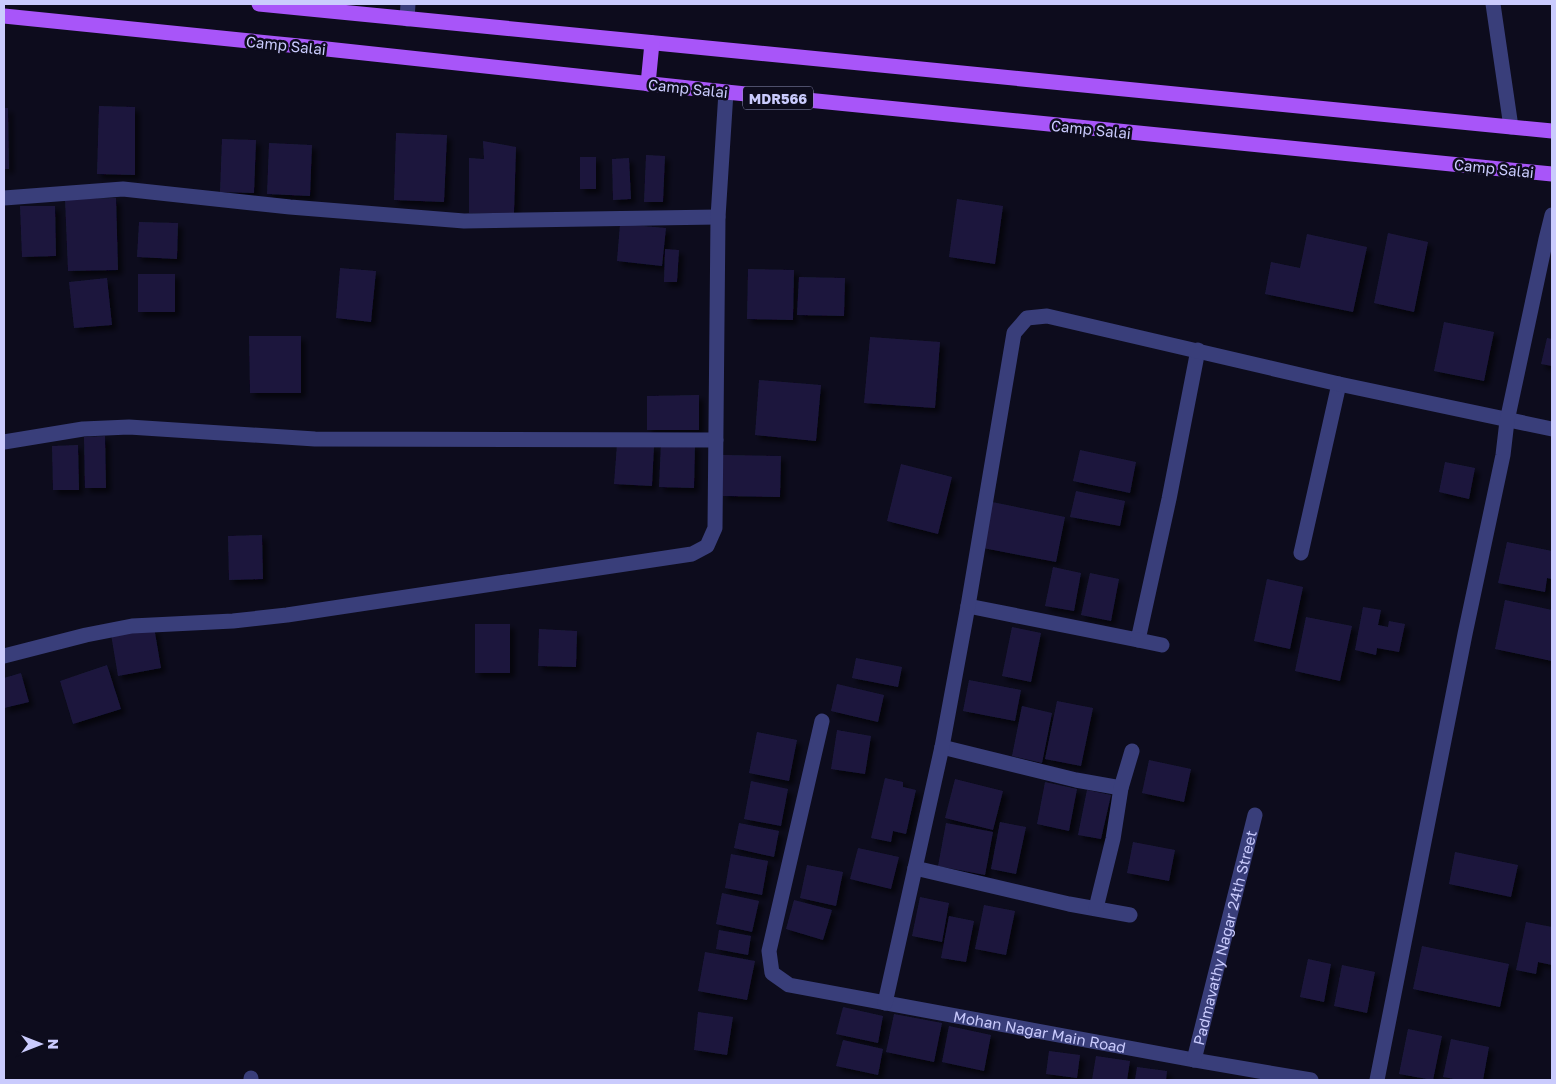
<svg xmlns="http://www.w3.org/2000/svg" width="1556" height="1084" font-family="'Golos Text',sans-serif">
<style>
.building{fill:#1c193d;filter:url(#shadow)}
.lines{fill:none;stroke-linecap:round;stroke-linejoin:round}
.street{stroke:#393e7a;stroke-width:15}
.primary{stroke:#a855f9;stroke-width:15}
.labels{text-anchor:middle;dominant-baseline:central;stroke-width:5;stroke-linejoin:round;paint-order:stroke}
.shield{fill:#0d0c1d;stroke:#9192ba;stroke-width:1}
.shield-label{font-size:14px;font-weight:bold;fill:#cacbfd}
.street-label{font-size:15px;fill:#cacbfd;stroke:#0d0c1d}
</style>
<defs>
<filter id="shadow"><feDropShadow dx="4.5" dy="4.5" stdDeviation="2.5" flood-color="#0009"/></filter>
</defs>
<rect width="100%" height="100%" fill="#0d0c1d"/>
<g class="building">
<polygon points="99,106 135,107 135,175 97,174"/>
<polygon points="4,108 8,108 9,169 4,169"/>
<polygon points="396,133 447,135 444,202 394,200"/>
<polygon points="222,139 256,140 254,193 220,192"/>
<polygon points="483,141 516,147 514,213 469,213 469,158 484,159"/>
<polygon points="269,143 312,145 310,196 267,194"/>
<polygon points="646,155 665,156 663,202 644,202"/>
<rect x="580" y="157" width="16" height="32"/>
<polygon points="629,158 631,199 613,200 612,159"/>
<polygon points="116,198 118,270 68,271 65,199"/>
<polygon points="957,199 1003,206 995,264 949,257"/>
<polygon points="20,206 55,206 56,256 22,257"/>
<polygon points="139,222 178,223 177,259 137,257"/>
<polygon points="620,224 666,228 662,266 617,261"/>
<polygon points="1388,233 1428,242 1414,312 1374,303"/>
<polygon points="1307,234 1367,247 1353,312 1265,294 1271,262 1300,268"/>
<polygon points="665,249 679,250 677,282 664,282"/>
<polygon points="340,268 376,271 371,322 336,318"/>
<polygon points="748,269 794,270 793,320 747,319"/>
<rect x="138" y="274" width="37" height="38"/>
<polygon points="799,277 845,278 844,316 797,315"/>
<polygon points="107,278 112,325 74,328 69,282"/>
<polygon points="1444,322 1494,332 1484,381 1434,371"/>
<polygon points="249,336 301,336 301,393 250,393"/>
<polygon points="870,337 940,342 935,408 864,403"/>
<polygon points="1547,338 1552,339 1552,366 1541,364"/>
<polygon points="759,380 821,385 816,441 755,435"/>
<polygon points="699,395 699,430 647,430 647,396"/>
<polygon points="105,436 106,488 85,488 84,437"/>
<polygon points="661,443 695,444 694,488 659,487"/>
<polygon points="617,444 654,446 652,486 614,484"/>
<polygon points="78,445 79,490 53,490 52,446"/>
<polygon points="1080,450 1136,462 1130,493 1073,481"/>
<polygon points="723,455 781,456 780,497 723,496"/>
<polygon points="1445,462 1475,468 1469,499 1439,492"/>
<polygon points="901,464 952,477 938,534 887,521"/>
<polygon points="1076,491 1125,501 1120,526 1070,517"/>
<polygon points="992,502 1065,517 1056,562 983,548"/>
<polygon points="262,535 263,579 229,580 228,536"/>
<polygon points="1507,542 1552,551 1551,558 1552,559 1552,579 1547,578 1545,592 1498,583"/>
<polygon points="1053,567 1081,573 1074,611 1045,606"/>
<polygon points="1090,573 1119,579 1111,621 1081,615"/>
<polygon points="1267,579 1303,587 1290,649 1254,641"/>
<polygon points="1505,600 1552,610 1552,661 1495,649"/>
<polygon points="1363,607 1381,610 1378,625 1388,627 1389,621 1405,624 1399,652 1377,648 1376,655 1355,650"/>
<polygon points="1306,617 1352,626 1340,681 1295,671"/>
<rect x="475" y="624" width="35" height="49"/>
<polygon points="154,627 161,668 118,676 111,634"/>
<polygon points="1012,627 1041,633 1031,682 1002,676"/>
<polygon points="539,629 577,631 576,667 538,666"/>
<polygon points="856,658 902,667 898,687 852,678"/>
<polygon points="107,665 121,709 73,724 60,681"/>
<polygon points="21,673 29,702 4,708 4,678"/>
<polygon points="969,680 1021,690 1015,721 963,711"/>
<polygon points="837,684 884,695 878,722 831,711"/>
<polygon points="1057,701 1093,708 1081,766 1045,759"/>
<polygon points="1022,706 1052,713 1042,763 1012,756"/>
<polygon points="837,730 871,736 865,774 831,769"/>
<polygon points="757,732 797,740 789,781 749,773"/>
<polygon points="1149,760 1191,769 1184,802 1142,793"/>
<polygon points="885,778 903,782 903,787 916,790 906,834 893,831 891,842 871,838"/>
<polygon points="955,779 1003,791 993,830 945,818"/>
<polygon points="751,781 788,789 781,826 744,819"/>
<polygon points="1045,782 1077,789 1069,831 1037,824"/>
<polygon points="1087,790 1111,795 1101,839 1078,835"/>
<polygon points="1000,822 1026,827 1016,874 991,869"/>
<polygon points="739,823 779,831 774,857 734,848"/>
<polygon points="946,823 993,832 985,875 938,866"/>
<polygon points="1133,842 1175,850 1169,881 1127,873"/>
<polygon points="858,848 899,857 891,889 850,879"/>
<polygon points="1455,852 1518,865 1511,897 1449,884"/>
<polygon points="731,854 768,861 762,895 725,888"/>
<polygon points="807,865 843,872 836,906 800,898"/>
<polygon points="722,893 759,901 752,932 716,924"/>
<polygon points="920,897 949,903 942,942 912,936"/>
<polygon points="794,900 832,910 823,940 786,929"/>
<polygon points="984,905 1015,911 1006,955 975,949"/>
<polygon points="949,916 974,921 966,962 941,958"/>
<polygon points="1526,922 1552,927 1552,965 1538,962 1536,974 1516,970"/>
<polygon points="719,930 751,936 748,955 716,949"/>
<polygon points="1422,946 1509,964 1500,1007 1413,989"/>
<polygon points="705,952 755,961 747,1000 698,991"/>
<polygon points="1308,959 1331,964 1324,1002 1300,997"/>
<polygon points="1342,965 1375,972 1367,1013 1334,1006"/>
<polygon points="843,1007 883,1016 878,1043 836,1034"/>
<polygon points="698,1012 733,1017 727,1055 694,1050"/>
<polygon points="894,1014 942,1023 934,1062 886,1052"/>
<polygon points="949,1026 991,1035 984,1071 942,1062"/>
<polygon points="1408,1029 1442,1036 1433,1080 1399,1074"/>
<polygon points="1451,1039 1489,1047 1483,1080 1460,1080 1443,1077"/>
<polygon points="843,1040 883,1049 878,1075 836,1066"/>
<polygon points="1049,1051 1080,1055 1077,1078 1046,1074"/>
<polygon points="1096,1056 1130,1061 1127,1080 1092,1080"/>
<polygon points="1137,1067 1167,1071 1166,1080 1135,1080"/>
</g>
<g class="lines">
<g class="street">
<polyline points="1493,4 1511,127"/>
<polyline points="407,19 408,4"/>
<polyline points="4,198 123,189 290,207 464,221 718,217"/>
<polyline points="4,442 83,429 129,427 315,439 716,440"/>
<polyline points="1301,553 1339,384"/>
<polyline points="968,606 1138,640 1169,499 1198,350"/>
<polyline points="1138,640 1162,645"/>
<polyline points="4,656 86,635 132,626 233,621 287,615 692,554 707,546 715,528 718,217 726,92"/>
<path id="s1" d="M822 721 769 951 772 973 789 985 1194 1060 1311 1080"/>
<polyline points="942,747 1076,780 1121,788"/>
<polyline points="915,868 1069,904 1130,915"/>
<polyline points="1096,908 1113,839 1121,788 1132,751"/>
<polyline points="885,1003 942,747 968,606 1014,333 1027,318 1047,316 1339,384 1552,429"/>
<path id="s2" d="M1194 1060 1255 815"/>
<polyline points="251,1080 251,1078"/>
<polyline points="1377,1080 1465,634 1503,455 1507,421 1546,239 1552,215"/>
</g>
<g class="primary">
<polyline points="259,4 1552,131"/>
<polyline points="4,16 299,46 726,92 1552,174"/>
<polyline points="648,84 652,43"/>
</g>
</g>
<g class="labels">
<rect class="shield" x="743" y="86.5" width="70" height="23" rx="4"/>
<g class="shield-label">
<text x="778" y="98">MDR566</text>
</g>
<g class="street-label">
<text transform="translate(286 45) rotate(6)">Camp Salai</text>
<text transform="translate(688 88) rotate(6)">Camp Salai</text>
<text transform="translate(1091 129) rotate(6)">Camp Salai</text>
<text transform="translate(1494 168) rotate(6)">Camp Salai</text>
<text stroke="none"><textPath href="#s2" startOffset="126">Padmavathy Nagar 24th Street</textPath></text>
<text stroke="none"><textPath href="#s1" startOffset="534">Mohan Nagar Main Road</textPath></text>
</g>
</g>
<rect width="1556" height="1084" fill="none" stroke="#cacbfd" stroke-width="10"/>
<g transform="translate(40 1044) rotate(90)" stroke="#0d0c1d" stroke-width="4" paint-order="stroke">
<path d="M0-4L9 19L0 12L-9 19Z" fill="#cacbfd"/>
<text y="-8" font-size="14" font-weight="bold" text-anchor="middle" fill="#cacbfd">N</text>
</g>
</svg>
